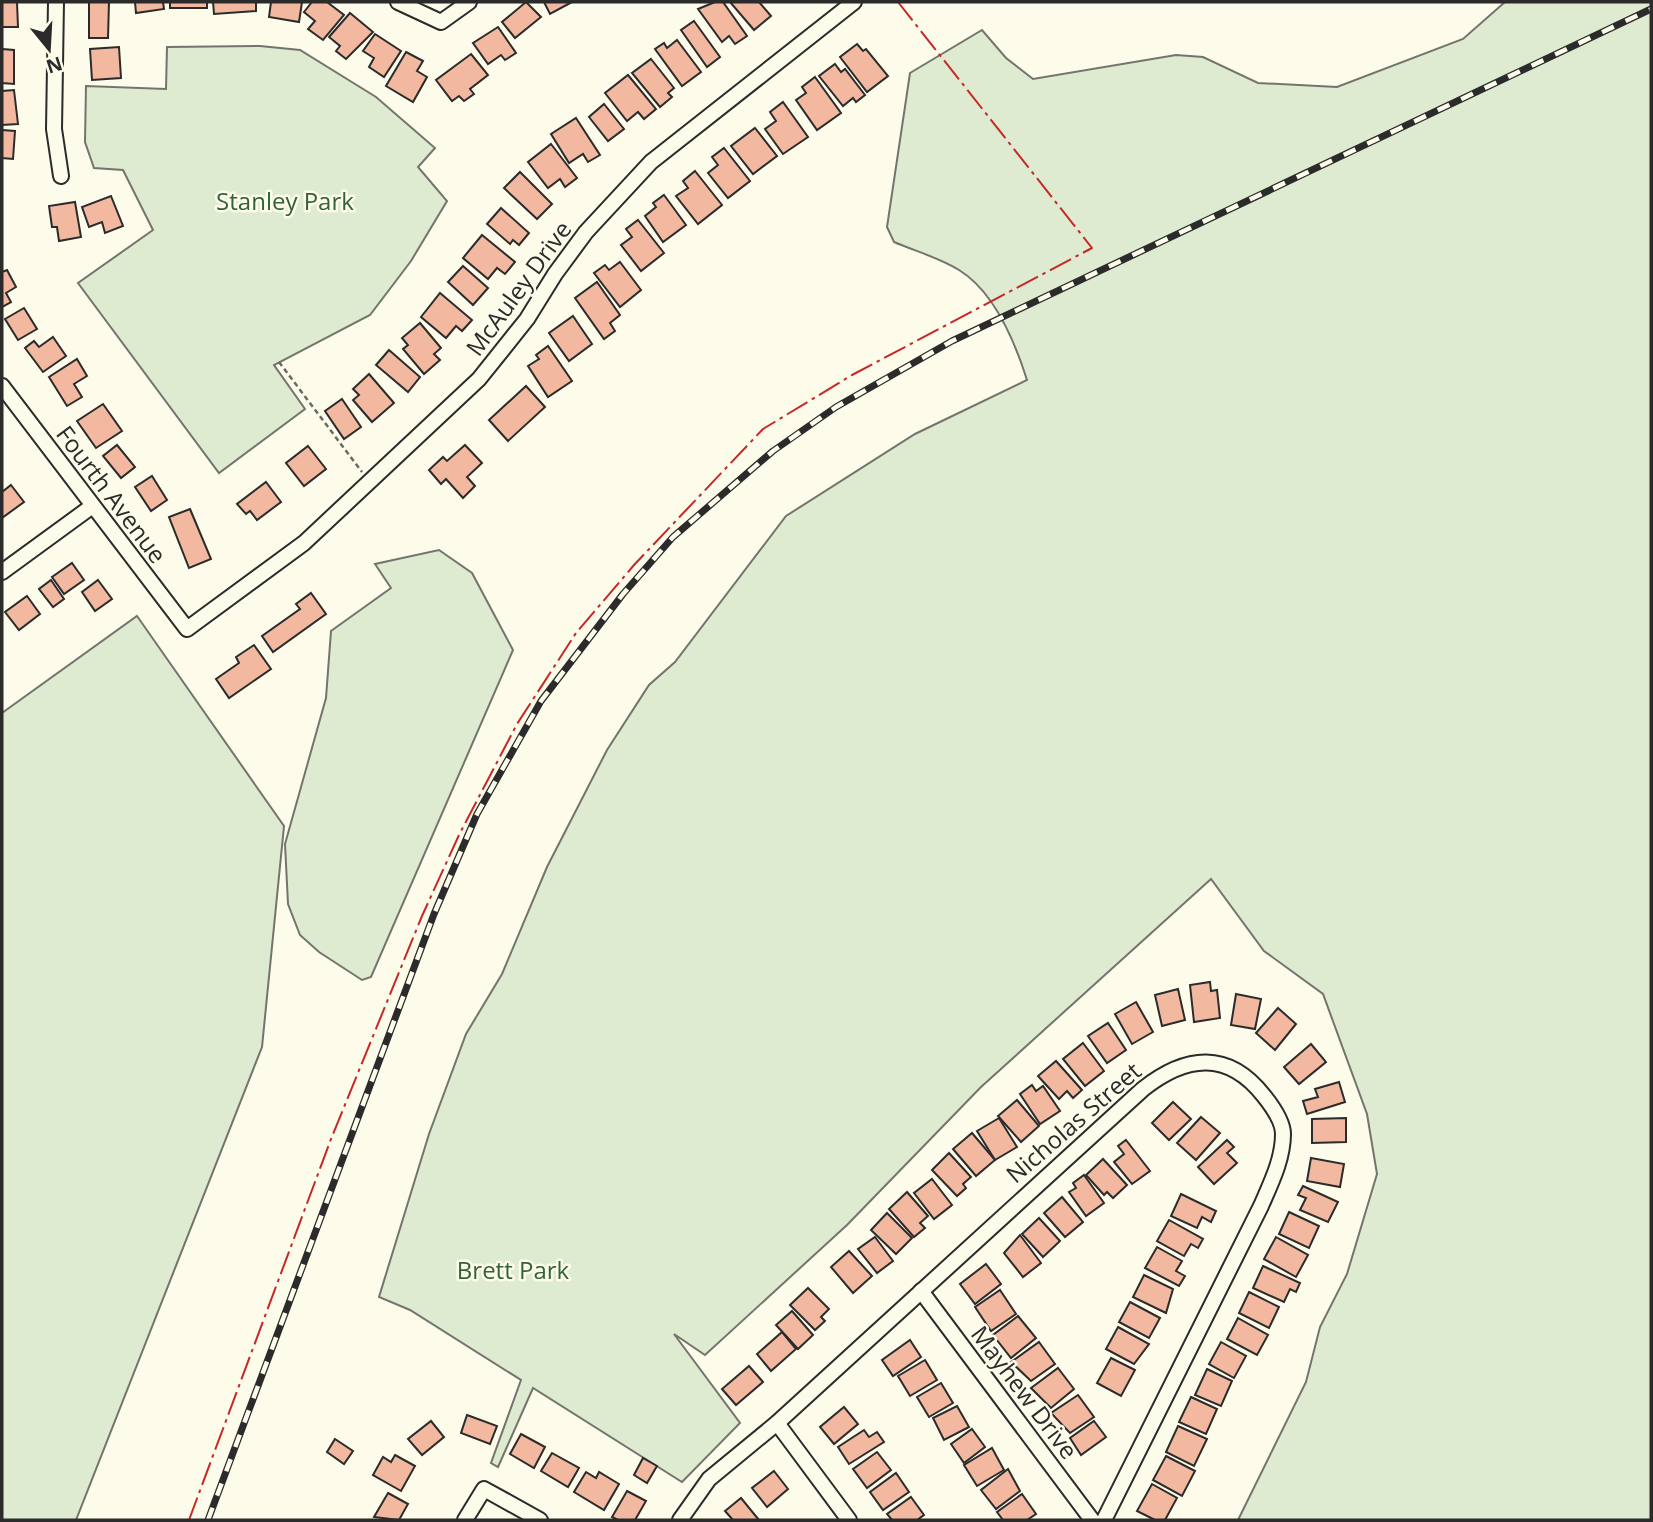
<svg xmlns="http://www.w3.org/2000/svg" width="1653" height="1522" font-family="'Open Sans',sans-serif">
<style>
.green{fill:#deebd1;stroke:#74746e;stroke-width:2}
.building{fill:#f2b8a0;stroke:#2b2b2b;stroke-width:2}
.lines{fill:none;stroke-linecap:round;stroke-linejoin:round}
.minor-casing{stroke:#2b2b2b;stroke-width:18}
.path{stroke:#6a6964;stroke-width:2.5;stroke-dasharray:5 3.5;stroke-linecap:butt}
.minor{stroke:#fdfbea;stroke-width:14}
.rail-casing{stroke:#2b2b2b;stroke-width:7}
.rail{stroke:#fdfbea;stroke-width:4.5;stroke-dasharray:13;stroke-linecap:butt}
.power{stroke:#c62828;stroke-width:2;stroke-dasharray:24 5 3.5 5;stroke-linecap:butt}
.labels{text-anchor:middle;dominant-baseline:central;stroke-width:5;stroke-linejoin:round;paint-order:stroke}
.park-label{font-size:24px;fill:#34623c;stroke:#fdfbea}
.street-label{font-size:24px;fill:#2b2b2b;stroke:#fdfbea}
</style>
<rect width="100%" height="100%" fill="#fdfbea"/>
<g class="green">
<path d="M1505 2H1651V1520H1238L1306 1382 1320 1327 1347 1274 1377 1174 1367 1114 1323 994 1264 951 1211 879 981 1087 847 1225 705 1355 674 1334 740 1423 682 1482 533 1388 498 1467 491 1463 521 1380 410 1310 379 1297 429 1134 466 1034 502 974 547 867 607 750 649 685 675 662 786 516 915 434 1027 380C1015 342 995 292 959 270 940 258 915 251 894 242L887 227 910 73 982 30 1006 58 1033 79 1176 55 1203 57 1258 83 1337 87 1463 39Z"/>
<polygon points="260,46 300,50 376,97 435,148 418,167 447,201 411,261 370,315 274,365 305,409 219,473 78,283 153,230 123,170 94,168 85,142 86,86 166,89 167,47"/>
<polygon points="439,550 472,573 513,650 371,977 362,980 319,952 300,935 288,904 285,844 326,698 331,631 391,588 375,564"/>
<polygon points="137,616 284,826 262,1047 76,1520 2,1520 2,713"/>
</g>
<g class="building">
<polygon points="2,2 17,2 18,27 2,27"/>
<polygon points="89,2 109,2 108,38 89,38"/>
<polygon points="135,2 163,2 164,9 136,13"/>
<rect x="170" y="2" width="37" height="6"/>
<polygon points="213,2 256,2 256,11 214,14"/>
<polygon points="271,2 302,2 299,22 269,17"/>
<polygon points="312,2 327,2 344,15 323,40 308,29 315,21 304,12"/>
<polygon points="526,2 541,17 515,38 502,22"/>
<polygon points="544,2 572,2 550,14"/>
<polygon points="715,2 723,2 747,36 735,44 729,36 722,42 698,9"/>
<polygon points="730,2 759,2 771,16 754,30"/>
<polygon points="350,13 373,32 346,59 336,51 340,46 329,37"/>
<polygon points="694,21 720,57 707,67 681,30"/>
<polygon points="498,27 516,53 505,60 501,55 488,64 473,43"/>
<polygon points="375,34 401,51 384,77 369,67 374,58 363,51"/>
<polygon points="677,40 701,72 682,86 655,49 664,43 667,48"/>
<polygon points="857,44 863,51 866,49 888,76 867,92 840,57"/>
<polygon points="119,47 121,78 92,80 90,49"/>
<polygon points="2,49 14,50 14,84 2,83"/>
<polygon points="406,52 423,61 417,71 427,77 413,102 386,86"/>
<polygon points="471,54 488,75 470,89 474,94 464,101 459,96 452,101 436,80"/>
<polygon points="651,59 674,88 668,93 672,97 660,107 632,73"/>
<polygon points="835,64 841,72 845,69 865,95 856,102 853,98 843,106 819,76"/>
<polygon points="628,75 656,109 644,119 638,112 627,121 605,93"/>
<polygon points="815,77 841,113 817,130 796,100 806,93 802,87"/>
<polygon points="14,90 18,124 2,125 2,91"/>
<polygon points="783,102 808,137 783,154 765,129 776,121 770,112"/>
<polygon points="604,104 624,129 608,141 589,117"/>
<polygon points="576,118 600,155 588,162 583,154 569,163 551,134"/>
<polygon points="755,128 777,156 753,174 731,146"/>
<polygon points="2,130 15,131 13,159 2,158"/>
<polygon points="551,144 577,178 565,187 560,179 548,188 528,162"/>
<polygon points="724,148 750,181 728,198 708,173 718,165 712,157"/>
<polygon points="695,171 722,205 698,224 676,196 688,188 683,181"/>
<polygon points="520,172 552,204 537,219 504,188"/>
<polygon points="664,195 686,225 663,242 645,216 656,207 653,203"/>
<polygon points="111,196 123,226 105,233 102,222 89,227 82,207"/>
<polygon points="75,202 81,237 59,241 57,227 52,227 49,206"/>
<polygon points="501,208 529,233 519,245 513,240 510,244 487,224"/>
<polygon points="638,220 664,253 641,271 621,245 632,237 626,229"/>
<polygon points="482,235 515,262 505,274 497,268 488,279 463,258"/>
<polygon points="620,262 641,290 620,307 594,273 605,265 609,270"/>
<polygon points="463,266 488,288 473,305 448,282"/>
<polygon points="7,270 16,287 6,293 11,302 2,307 2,272"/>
<polygon points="597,282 620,315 610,323 615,331 604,339 575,298"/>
<polygon points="440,293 472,320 462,331 456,326 446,338 421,317"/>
<polygon points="24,308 37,329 18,340 5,319"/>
<polygon points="573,316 592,344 569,361 549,333"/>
<polygon points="420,323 441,348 434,354 440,360 424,374 403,349 408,345 402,338"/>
<polygon points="53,337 66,356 43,372 25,348 34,341 39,347"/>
<polygon points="548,346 572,381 548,397 528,366 539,359 536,355"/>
<polygon points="389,350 420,377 408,392 376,365"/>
<polygon points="77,359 87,376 74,384 82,397 67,406 49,377"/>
<polygon points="369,374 394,403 372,422 353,400 359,395 353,389"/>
<polygon points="526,386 545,407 508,441 489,420"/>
<polygon points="342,399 361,427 344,439 325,411"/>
<polygon points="103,404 122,431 96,448 77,421"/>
<polygon points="117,445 135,467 121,478 103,456"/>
<polygon points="465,445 482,463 467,477 475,486 463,498 446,479 441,484 429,470 443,457 447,461"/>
<polygon points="308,446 326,469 304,486 286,463"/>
<polygon points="152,476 167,500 151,511 135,487"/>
<polygon points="266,482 281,502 257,520 250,511 246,514 237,504"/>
<polygon points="11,485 24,502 2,518 2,492"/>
<polygon points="190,509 211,559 189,568 169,517"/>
<polygon points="72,563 84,580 64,594 52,577"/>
<polygon points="51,580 64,599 53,607 39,589"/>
<polygon points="98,580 112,599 95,611 82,592"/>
<polygon points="311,593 326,614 273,652 262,636 300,609 296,604"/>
<polygon points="27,596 40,614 19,630 5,612"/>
<polygon points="254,645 271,669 229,698 216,679 239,663 236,657"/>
<polygon points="1210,982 1211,991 1217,990 1220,1018 1194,1022 1190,985"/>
<polygon points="1178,989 1185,1020 1162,1026 1155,995"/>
<polygon points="1236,994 1261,999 1255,1029 1231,1025"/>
<polygon points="1136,1002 1153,1032 1132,1044 1115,1014"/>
<polygon points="1278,1008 1296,1024 1275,1050 1256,1033"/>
<polygon points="1108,1023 1126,1050 1107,1063 1088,1036"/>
<polygon points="1083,1043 1104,1071 1085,1086 1063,1059"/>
<polygon points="1311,1044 1326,1062 1299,1084 1284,1067"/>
<polygon points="1056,1061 1082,1090 1073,1098 1067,1091 1059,1099 1038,1076"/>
<polygon points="1339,1082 1345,1102 1307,1114 1303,1101 1318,1097 1315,1089"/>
<polygon points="1032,1085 1036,1091 1043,1086 1060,1111 1040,1124 1020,1094"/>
<polygon points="1017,1100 1039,1126 1021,1142 998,1116"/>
<polygon points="1173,1102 1191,1119 1169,1140 1152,1123"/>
<polygon points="1201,1117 1220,1133 1196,1160 1177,1143"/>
<polygon points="999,1118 1017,1147 995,1160 977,1131"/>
<polygon points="1346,1118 1346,1142 1312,1143 1312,1119"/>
<polygon points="972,1133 995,1160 976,1176 953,1149"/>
<polygon points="1126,1140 1150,1171 1132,1184 1114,1162 1124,1154 1118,1146"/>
<polygon points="1227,1140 1234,1147 1227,1153 1237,1163 1214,1184 1198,1167"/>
<polygon points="949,1153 971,1177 963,1184 966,1188 957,1196 932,1170"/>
<polygon points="1311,1158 1344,1164 1340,1187 1307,1181"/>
<polygon points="1103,1159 1127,1185 1113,1198 1107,1192 1104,1195 1086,1175"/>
<polygon points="1084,1175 1104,1203 1086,1216 1069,1192 1076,1188 1073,1183"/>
<polygon points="932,1179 952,1205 934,1219 914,1193"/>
<polygon points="1303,1186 1338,1202 1328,1222 1300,1210 1306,1198 1298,1195"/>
<polygon points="907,1192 928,1216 920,1223 925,1228 914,1237 889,1209"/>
<polygon points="1181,1194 1216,1211 1211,1222 1202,1217 1197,1228 1171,1216"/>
<polygon points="1062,1197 1083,1222 1065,1237 1044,1213"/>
<polygon points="1289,1212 1319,1226 1309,1248 1279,1234"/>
<polygon points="887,1213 912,1238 896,1254 871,1230"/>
<polygon points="1039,1218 1060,1241 1043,1257 1022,1234"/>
<polygon points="1169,1220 1203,1239 1198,1248 1191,1244 1184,1256 1157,1241"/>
<polygon points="1020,1235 1041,1263 1023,1277 1004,1253"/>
<polygon points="875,1237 893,1261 877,1273 858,1249"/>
<polygon points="1276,1237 1308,1255 1296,1277 1264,1259"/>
<polygon points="1157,1247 1182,1261 1176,1271 1185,1276 1179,1286 1145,1268"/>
<polygon points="849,1251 872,1276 853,1293 831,1267"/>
<polygon points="986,1264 1001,1284 975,1304 960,1284"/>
<polygon points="1263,1266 1300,1283 1296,1292 1290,1289 1284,1302 1253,1288"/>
<polygon points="1144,1275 1173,1289 1166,1313 1133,1297"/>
<polygon points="808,1288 829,1309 821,1317 825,1321 815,1330 790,1305"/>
<polygon points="1000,1290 1016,1314 991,1331 975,1307"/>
<polygon points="1249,1292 1279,1307 1269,1328 1239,1313"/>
<polygon points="1130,1302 1160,1318 1149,1338 1119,1322"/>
<polygon points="792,1311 813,1335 798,1349 776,1325"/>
<polygon points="1018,1316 1036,1338 1011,1358 993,1335"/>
<polygon points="1238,1318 1268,1335 1257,1355 1227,1339"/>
<polygon points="1118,1327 1149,1344 1134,1364 1106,1349"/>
<polygon points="782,1332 796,1349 771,1371 757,1354"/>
<polygon points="910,1340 921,1357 893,1376 882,1360"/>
<polygon points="1039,1342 1055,1364 1031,1381 1011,1362"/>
<polygon points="1221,1342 1246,1356 1234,1378 1209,1364"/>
<polygon points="1111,1358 1135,1370 1121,1396 1097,1383"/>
<polygon points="925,1360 937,1380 910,1396 898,1376"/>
<polygon points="749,1366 763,1382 736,1405 722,1389"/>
<polygon points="1058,1368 1074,1389 1051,1408 1031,1388"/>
<polygon points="1207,1369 1232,1381 1221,1406 1195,1395"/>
<polygon points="941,1383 953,1403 929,1417 917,1397"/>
<polygon points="1078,1395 1094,1417 1070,1433 1051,1413"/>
<polygon points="1191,1397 1217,1409 1206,1434 1179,1422"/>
<polygon points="957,1406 969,1427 944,1440 933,1418"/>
<polygon points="844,1407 858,1424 834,1444 820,1427"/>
<polygon points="467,1415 497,1426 490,1444 461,1433"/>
<polygon points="431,1421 444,1437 422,1455 408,1439"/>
<polygon points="1094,1421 1106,1437 1081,1455 1070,1438"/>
<polygon points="1178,1426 1207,1439 1194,1466 1166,1452"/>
<polygon points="972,1429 985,1447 964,1463 951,1444"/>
<polygon points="864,1430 869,1437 877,1432 884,1442 849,1464 838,1447"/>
<polygon points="521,1434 545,1447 534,1468 510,1454"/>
<polygon points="335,1439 353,1451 344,1464 327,1452"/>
<polygon points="992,1448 1004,1470 977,1486 964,1465"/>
<polygon points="877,1452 891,1470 867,1488 853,1469"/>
<polygon points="552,1453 579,1468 568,1487 541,1471"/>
<polygon points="395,1455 415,1466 401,1491 373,1475 383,1457 391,1462"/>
<polygon points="1166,1456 1195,1471 1182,1496 1153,1480"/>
<polygon points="643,1458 657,1466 647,1483 634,1475"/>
<polygon points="1008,1469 1020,1491 996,1509 981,1490"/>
<polygon points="774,1471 788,1489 767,1507 752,1488"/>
<polygon points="586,1472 596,1478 599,1472 619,1484 604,1510 574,1492"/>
<polygon points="896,1473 909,1492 883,1510 870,1492"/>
<polygon points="1152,1484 1177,1498 1165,1520 1155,1520 1137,1511"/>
<polygon points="627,1491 646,1501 635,1520 618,1520 612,1517"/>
<polygon points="388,1493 408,1504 399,1520 374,1517"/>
<polygon points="1022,1494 1036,1514 1027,1520 1003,1520 997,1512"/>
<polygon points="911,1497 924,1515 917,1520 892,1520 887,1514"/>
<polygon points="741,1498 759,1520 733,1520 725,1511"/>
</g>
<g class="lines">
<g class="minor-casing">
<g id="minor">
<polyline points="56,2 54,129 61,176"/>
<polyline points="398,2 441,22 469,2"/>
<polyline points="2,386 187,629 304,543 479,379 527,319 555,274 586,232 651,162 854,2"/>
<polyline points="2,572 91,507"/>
<polyline points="921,1291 1092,1520"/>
<polyline points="777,1423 849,1520"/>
<polyline points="465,1520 484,1489 540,1520"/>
<path d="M680 1520 709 1479 777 1423 1143 1089C1186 1055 1228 1050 1264 1096 1272 1106 1283 1121 1283 1134 1283 1159 1271 1183 1261 1206L1104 1520"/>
</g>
</g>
<polyline class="path" points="279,362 362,472"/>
<use href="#minor" class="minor"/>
<g class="rail-casing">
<polyline id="rail" points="208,1520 434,914 477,814 541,701 623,594 673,537 773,451 836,407 952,341 1651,9"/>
</g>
<use href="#rail" class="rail"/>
<polyline class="power" points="189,1520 331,1139 422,916 459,835 517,724 576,633 634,565 763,429 852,375 1092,248 898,2"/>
</g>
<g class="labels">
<g class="park-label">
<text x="285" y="200">Stanley Park</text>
<text x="513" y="1269">Brett Park</text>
</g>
<g class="street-label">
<text transform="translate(518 288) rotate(-54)">McAuley Drive</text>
<text transform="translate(112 494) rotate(53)">Fourth Avenue</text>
<text transform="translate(1073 1122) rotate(-41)">Nicholas Street</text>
<text transform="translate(1025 1392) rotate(53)">Mayhew Drive</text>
</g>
</g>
<rect width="1653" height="1522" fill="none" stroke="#2b2b2b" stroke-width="7"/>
<g transform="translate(49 49) rotate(162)" stroke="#fdfbea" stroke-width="5" paint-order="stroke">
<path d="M0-5L12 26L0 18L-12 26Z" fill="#2b2b2b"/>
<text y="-10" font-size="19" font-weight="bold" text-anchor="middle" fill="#2b2b2b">N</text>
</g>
</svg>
